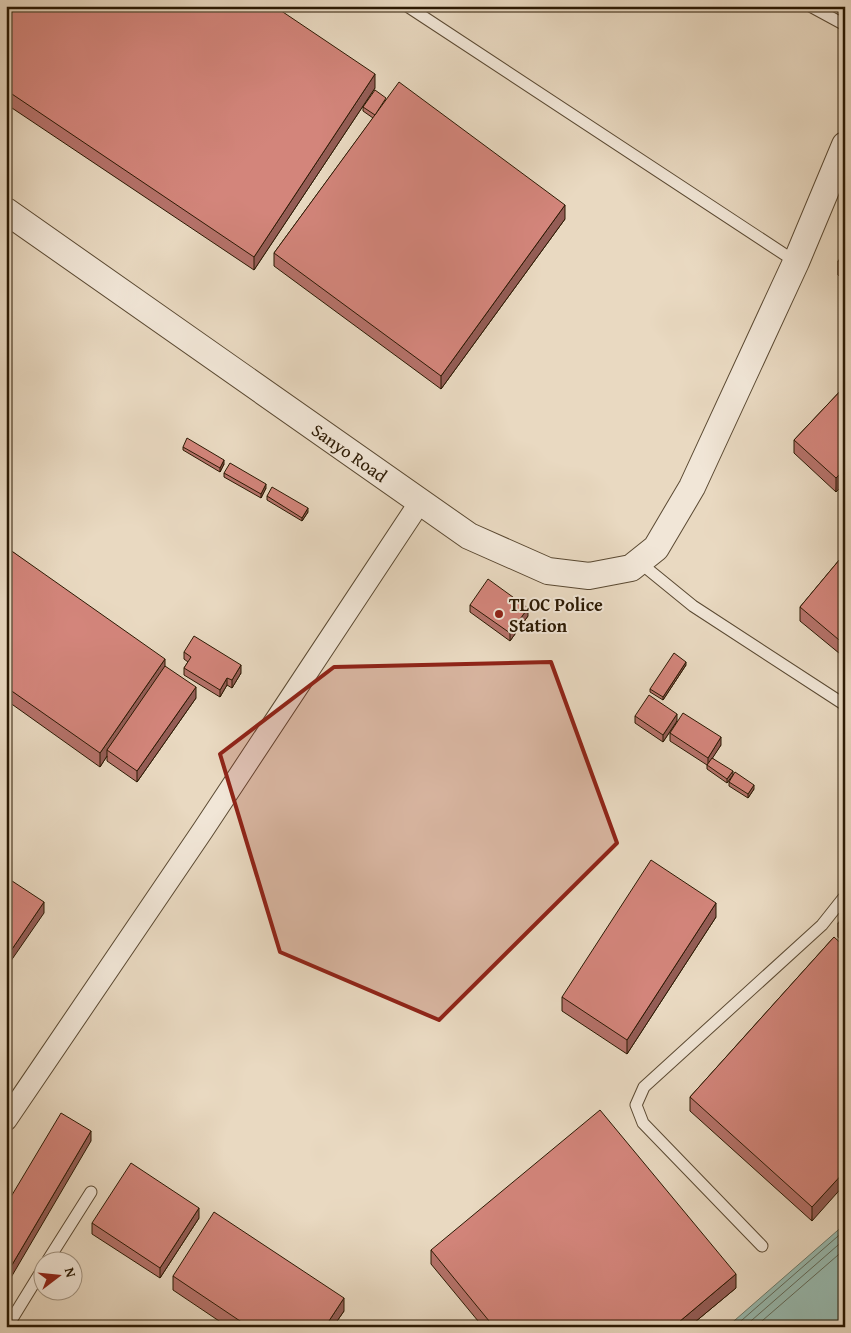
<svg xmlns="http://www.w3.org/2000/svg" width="851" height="1333" font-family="'Gentium Book Plus',serif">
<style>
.water{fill:#98baaf;stroke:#6c7a6a}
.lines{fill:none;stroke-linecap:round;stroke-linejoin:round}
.shore{stroke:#626a59;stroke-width:1}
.service-casing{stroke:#5a4932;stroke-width:13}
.minor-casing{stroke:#5a4932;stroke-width:23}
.tertiary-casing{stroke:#5a4932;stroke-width:28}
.service{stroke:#f1e6d7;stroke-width:11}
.minor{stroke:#f1e6d7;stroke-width:21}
.tertiary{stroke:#f1e6d7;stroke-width:26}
.wall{fill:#b5726a;stroke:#2b1903}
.shaded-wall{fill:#945d56;stroke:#2b1903}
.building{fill:#d3857b;stroke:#2b1903}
.marked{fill:#8f2418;fill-opacity:0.2;stroke:#8f2418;stroke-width:4;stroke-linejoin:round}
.poi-dot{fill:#8f2418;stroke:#f1e6d7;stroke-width:2}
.labels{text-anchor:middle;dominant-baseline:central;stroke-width:4;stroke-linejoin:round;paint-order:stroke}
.street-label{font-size:18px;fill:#2b1903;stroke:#f1e6d7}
.poi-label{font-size:18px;font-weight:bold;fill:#2b1903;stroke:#f1e6d7;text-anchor:start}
</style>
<rect width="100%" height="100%" fill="#e9d9c1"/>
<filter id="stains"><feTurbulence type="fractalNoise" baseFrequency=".004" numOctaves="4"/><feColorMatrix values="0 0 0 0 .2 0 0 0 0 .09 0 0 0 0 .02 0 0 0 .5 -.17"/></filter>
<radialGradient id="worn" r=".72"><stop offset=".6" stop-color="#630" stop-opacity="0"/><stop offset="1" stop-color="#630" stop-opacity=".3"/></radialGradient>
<polygon class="water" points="845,1224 845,1327 727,1327"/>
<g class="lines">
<g class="shore">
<polyline points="734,1327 845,1230"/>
<polyline points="744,1327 845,1239"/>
<polyline points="755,1327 845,1249"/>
</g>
<g class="service-casing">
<g id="service">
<polyline points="407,6 796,262"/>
<polyline points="810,6 845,25"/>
<polyline points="639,562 693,606 845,705"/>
<polyline points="762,1246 643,1123 636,1105 644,1087 822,925 845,896"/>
<polyline points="48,1260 91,1192"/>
<polyline points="7,1327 42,1270"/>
</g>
</g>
<g class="minor-casing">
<polyline id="minor" points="6,1120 203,830 420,502"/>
</g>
<g class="tertiary-casing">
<g id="tertiary">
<path id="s1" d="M6 211 469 536 548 571 589 576 631 568 656 548 692 487 796 262 845 145"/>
</g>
</g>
<use href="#service" class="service"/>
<use href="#minor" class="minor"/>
<use href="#tertiary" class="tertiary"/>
</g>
<g class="wall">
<polygon points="6,6 375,88 254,270 6,104"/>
<polygon points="386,100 565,219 441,389 274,266 274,253 373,118 363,111 363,107"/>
<polygon points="845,253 845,281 838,275 838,261"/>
<polygon points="845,386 836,492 794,453 794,440"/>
<polygon points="183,447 224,464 220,472 183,450"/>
<polygon points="224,473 266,488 261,498 224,477"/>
<polygon points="267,496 308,512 302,521 267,500"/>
<polygon points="6,547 165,666 196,698 137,782 107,761 107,756 100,767 6,700"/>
<polygon points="845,553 845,658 800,621 800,607"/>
<polygon points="470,605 528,616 510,641 470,612"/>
<polygon points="184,652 241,673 232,688 227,685 220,697 184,675 184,668 188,662 184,659"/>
<polygon points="686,665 663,700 650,692 650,689"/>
<polygon points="635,716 677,721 663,742 635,723"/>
<polygon points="670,733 721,745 712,758 733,775 727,783 707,769 707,765 670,741"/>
<polygon points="729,782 754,789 748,798 729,786"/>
<polygon points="845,915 845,943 838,937 838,923"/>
<polygon points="716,917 627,1054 562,1011 562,997"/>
<polygon points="834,937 812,1221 690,1111 690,1097"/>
<polygon points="199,1218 160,1278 92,1234 92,1223"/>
<polygon points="431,1250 736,1288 689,1327 483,1327 431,1264"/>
<polygon points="173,1276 344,1311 333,1327 228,1327 173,1290"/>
</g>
<g class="shaded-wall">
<polygon points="375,74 375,88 254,270 254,257"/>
<polygon points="565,205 565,219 441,389 441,376"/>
<polygon points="224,460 224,464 220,472 220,468"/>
<polygon points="845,469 845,483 836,492 836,478"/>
<polygon points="266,484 266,488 261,498 261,494"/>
<polygon points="308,508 308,512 302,521 302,518"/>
<polygon points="528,608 528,616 510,641 510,633"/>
<polygon points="165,659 165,673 107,750 107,756 100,767 100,753"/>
<polygon points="686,662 686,665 663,700 663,697"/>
<polygon points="241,665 241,673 232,688 232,680"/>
<polygon points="227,678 227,685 220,697 220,690"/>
<polygon points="196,687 196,698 137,782 137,771"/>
<polygon points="677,714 677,721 663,742 663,735"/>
<polygon points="721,737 721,745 708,765 708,758"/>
<polygon points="733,771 733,775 727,783 727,779"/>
<polygon points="754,785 754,789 748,798 748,794"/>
<polygon points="44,902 44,913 6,968 6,958"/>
<polygon points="716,903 716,917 627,1054 627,1040"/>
<polygon points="91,1131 91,1141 6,1286 6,1275"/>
<polygon points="845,1171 845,1184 812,1221 812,1207"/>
<polygon points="199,1208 199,1218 160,1278 160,1268"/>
<polygon points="736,1274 736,1288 689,1327 673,1327"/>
<polygon points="344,1298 344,1311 333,1327 325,1327"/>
</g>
<g class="building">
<polygon points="6,6 274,6 375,74 254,257 6,90"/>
<polygon points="399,82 565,205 441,376 274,253"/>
<polygon points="375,90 386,98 375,115 363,107"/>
<polygon points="845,253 845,267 838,261"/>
<polygon points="845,386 845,469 836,478 794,440"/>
<polygon points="187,438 224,460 220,468 183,447"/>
<polygon points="230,463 266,484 261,494 224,473"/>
<polygon points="272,487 308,508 302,518 267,496"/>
<polygon points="6,547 165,659 100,753 6,687"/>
<polygon points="845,553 845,645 800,607"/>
<polygon points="488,579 528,608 510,633 470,605"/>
<polygon points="194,636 241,665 232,680 227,678 220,690 184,668 191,657 184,652"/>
<polygon points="674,653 686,662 663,697 650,689"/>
<polygon points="165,666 196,687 137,771 107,750"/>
<polygon points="649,695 677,714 663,735 635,716"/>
<polygon points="683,713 721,737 708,758 670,733"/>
<polygon points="712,758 733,771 727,779 707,765"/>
<polygon points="735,772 754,785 748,794 729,782"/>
<polygon points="651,860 716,903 627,1040 562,997"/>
<polygon points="6,877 44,902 6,958"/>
<polygon points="845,915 845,929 838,923"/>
<polygon points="834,937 845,947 845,1171 812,1207 690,1097"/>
<polygon points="600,1110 736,1274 673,1327 494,1327 431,1250"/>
<polygon points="61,1113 91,1131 6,1275 6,1205"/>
<polygon points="131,1163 199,1208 160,1268 92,1223"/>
<polygon points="214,1212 344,1298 325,1327 249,1327 173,1276"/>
</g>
<path class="marked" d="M551 662 617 843 439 1020 280 952 220 754 334 667Z"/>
<circle class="poi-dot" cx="499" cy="614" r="5"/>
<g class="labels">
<g class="street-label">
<text stroke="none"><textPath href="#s1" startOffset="420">Sanyo Road</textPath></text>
</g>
<g class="poi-label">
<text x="509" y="604">TLOC Police<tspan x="509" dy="21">Station</tspan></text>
</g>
</g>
<rect width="851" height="1333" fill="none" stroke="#e9d9c1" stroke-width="25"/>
<rect x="8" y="8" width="836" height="1318" fill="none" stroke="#2b1903" stroke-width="2.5"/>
<rect x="12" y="12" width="826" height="1308" fill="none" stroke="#2b1903"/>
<g transform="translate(58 1276) rotate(74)"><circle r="24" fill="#f1e6d7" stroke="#a29482"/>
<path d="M0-4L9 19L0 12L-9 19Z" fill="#8f2418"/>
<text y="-8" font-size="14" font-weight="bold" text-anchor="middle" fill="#2b1903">N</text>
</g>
<rect width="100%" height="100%" filter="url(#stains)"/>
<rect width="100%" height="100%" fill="url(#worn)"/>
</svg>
